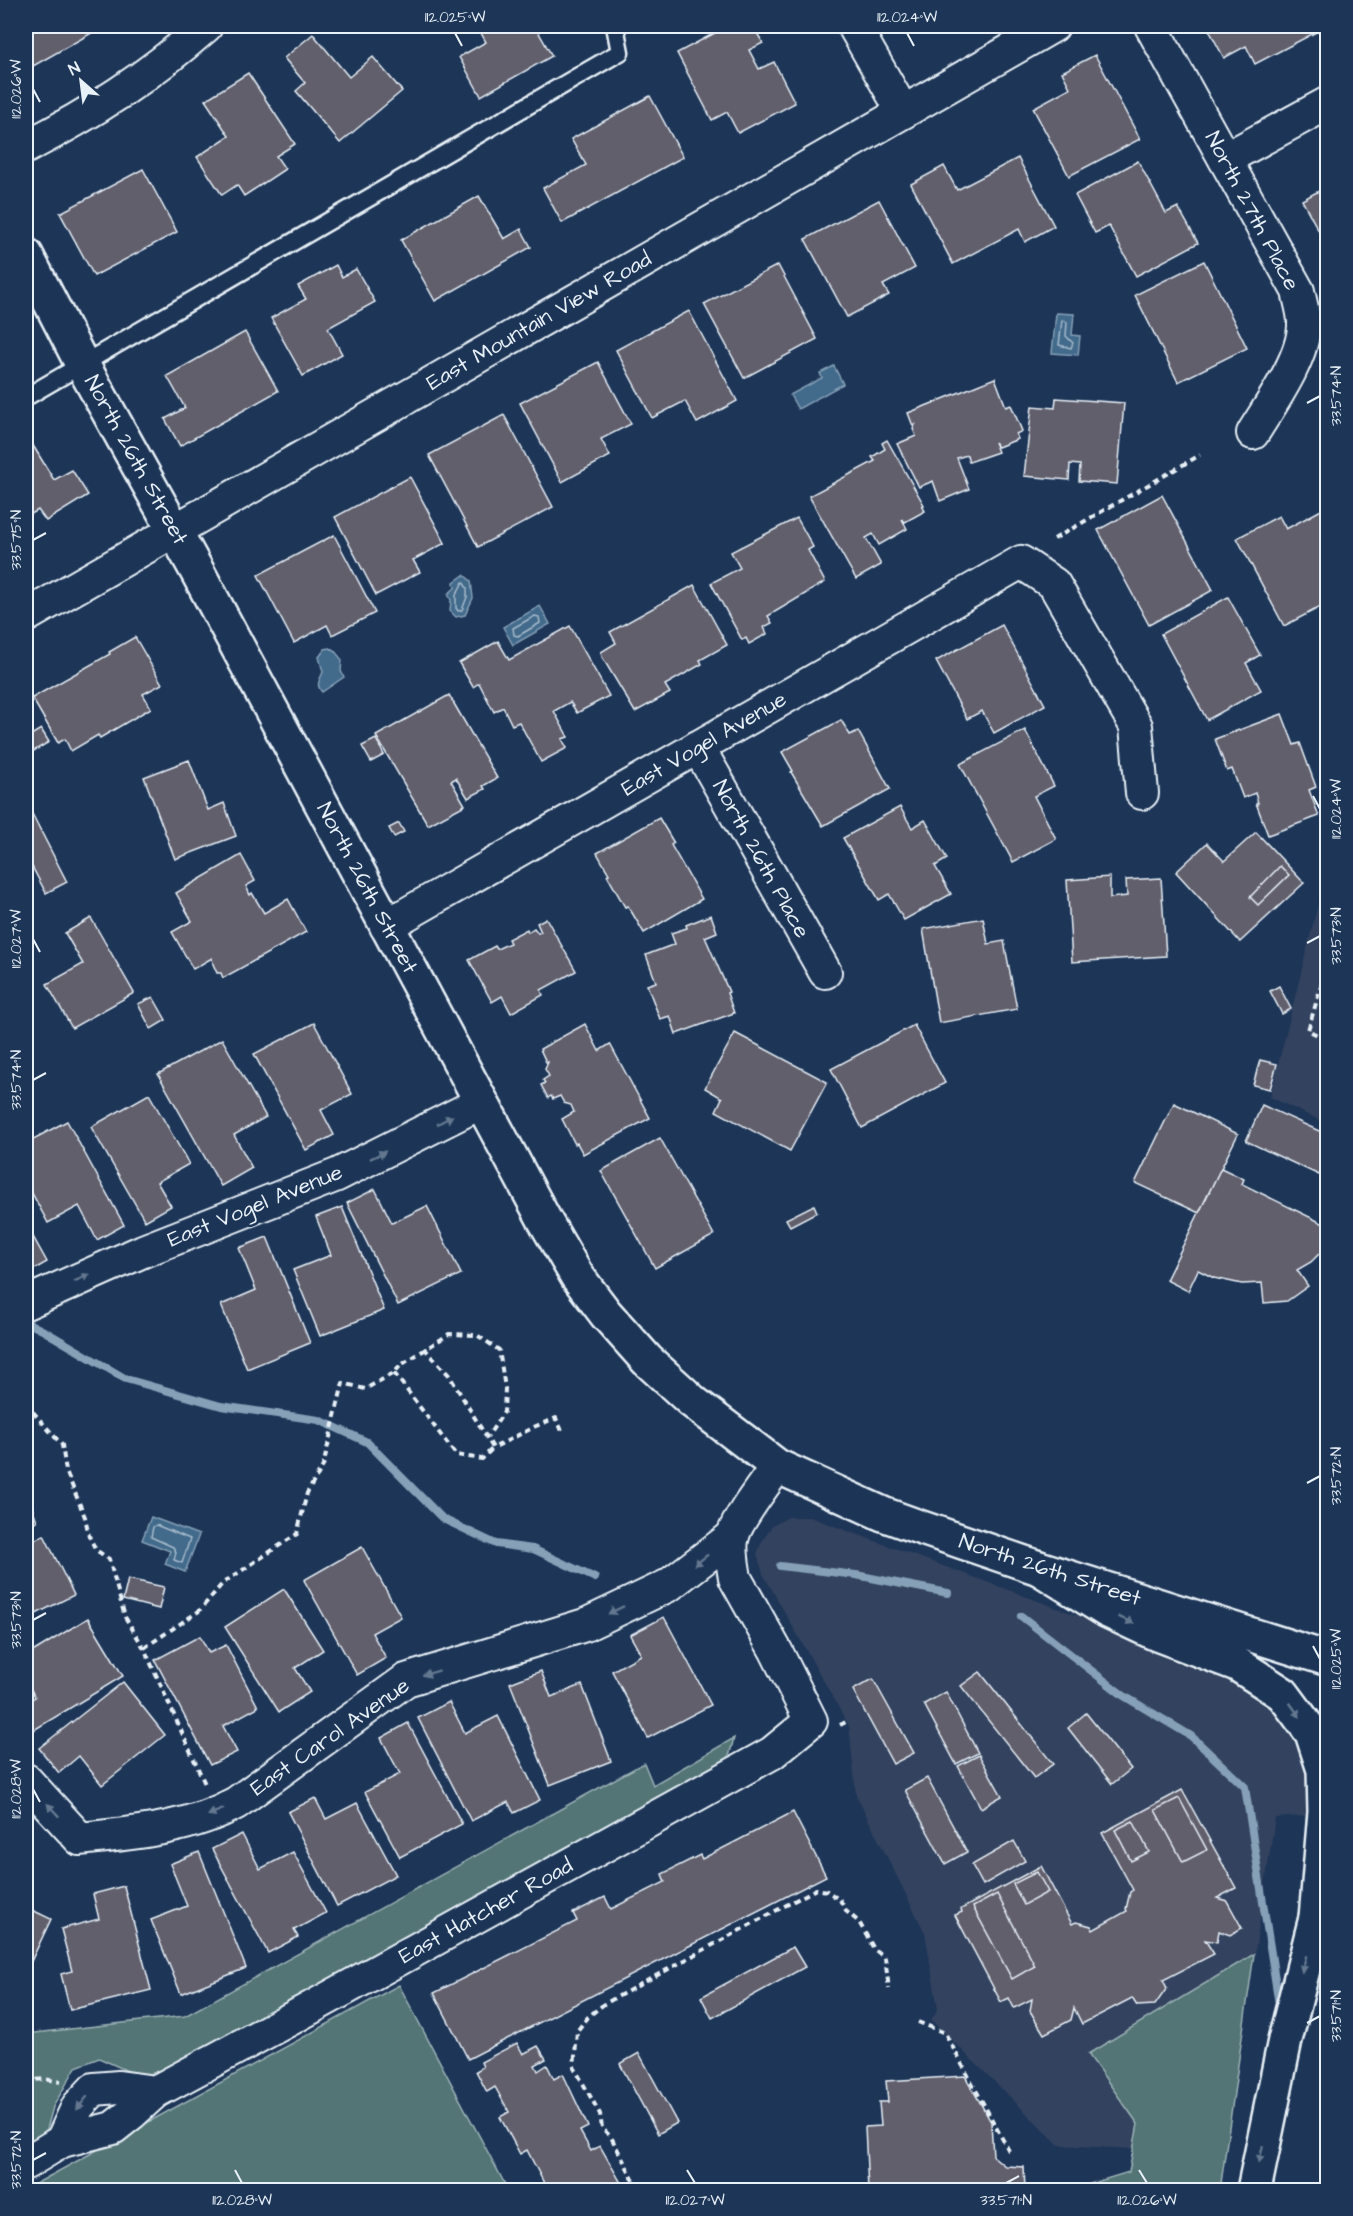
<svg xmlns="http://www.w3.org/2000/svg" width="1353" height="2216" font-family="'Architects Daughter',sans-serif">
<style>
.built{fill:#32425e}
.green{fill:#527576;stroke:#9db3b7;stroke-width:1.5}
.water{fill:#436a8b;stroke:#85a0b7;stroke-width:1.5}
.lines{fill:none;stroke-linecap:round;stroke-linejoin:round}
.shore{stroke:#a6bbcc;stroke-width:1.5}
.stream{stroke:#85a0b7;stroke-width:8}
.building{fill:#625f6d;stroke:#e8f1f8;stroke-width:1.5}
.lane-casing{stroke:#e8f1f8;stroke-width:21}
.street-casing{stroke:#e8f1f8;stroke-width:36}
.secondary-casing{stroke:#e8f1f8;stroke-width:38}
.highway-casing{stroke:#e8f1f8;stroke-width:38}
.path{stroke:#e8f1f8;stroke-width:4;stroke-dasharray:6 4.5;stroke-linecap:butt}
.lane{stroke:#1d3557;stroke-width:16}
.street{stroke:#1d3557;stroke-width:32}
.secondary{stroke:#1d3557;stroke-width:33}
.highway{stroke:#1d3557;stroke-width:33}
.oneway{fill:#64778f}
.ticks{fill:none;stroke:#e8f1f8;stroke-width:2}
.labels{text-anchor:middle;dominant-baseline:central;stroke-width:5;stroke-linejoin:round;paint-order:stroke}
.street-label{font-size:22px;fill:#e8f1f8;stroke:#1d3557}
.neatline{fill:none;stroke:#e8f1f8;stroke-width:2}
.ticks-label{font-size:15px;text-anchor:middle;fill:#e8f1f8}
</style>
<rect width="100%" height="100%" fill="#1d3557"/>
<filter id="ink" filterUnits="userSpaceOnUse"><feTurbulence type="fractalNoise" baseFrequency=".0167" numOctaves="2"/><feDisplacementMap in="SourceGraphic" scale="12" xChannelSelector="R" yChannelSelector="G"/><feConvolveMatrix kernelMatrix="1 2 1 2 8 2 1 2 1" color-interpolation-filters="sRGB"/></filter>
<g filter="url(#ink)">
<g class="built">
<polygon points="1327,868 1327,1124 1270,1097"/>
<polygon points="788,1517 810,1517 1188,1656 1264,1694 1299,1742 1306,1767 1308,1816 1275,1818 1225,2154 1059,2145 931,2020 938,2009 925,1933 856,1795 849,1726 763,1574 757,1554 761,1543 772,1526"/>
</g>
<g class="green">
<polygon points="734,1738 728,1760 716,1770 159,2071 141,2077 99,2058 76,2067 53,2107 47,2129 26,2148 26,2034 185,2016 644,1763 653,1785"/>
<polygon points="1254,1954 1220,2190 1083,2190 1083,2186 1129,2172 1138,2124 1088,2054"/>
<polygon points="399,1985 508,2190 26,2190 26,2189"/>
</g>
<g class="water">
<polygon points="1056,313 1074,314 1072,335 1080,336 1078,355 1052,353"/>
<polygon points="834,366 843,384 798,409 790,395 822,378 820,373"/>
<polygon points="464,575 471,581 473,598 465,615 456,617 450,611 451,600 448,594 455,588 454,582"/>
<polygon points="540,606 550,624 513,645 503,627"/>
<path d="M330 648 334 650 342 660 341 671 344 677 322 692C315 684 320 680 323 672L319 657 325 649Z"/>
<polygon points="151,1517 199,1535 185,1572 165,1564 170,1551 142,1540"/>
</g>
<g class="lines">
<g class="shore">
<polygon points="1062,320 1067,322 1066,336 1073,343 1071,348 1059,345"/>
<polygon points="463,582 467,588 467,597 462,610 458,611 456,608 456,595"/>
<polygon points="535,616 539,617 540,623 518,636 514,635 513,628"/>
<polygon points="156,1525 190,1539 182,1563 174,1560 176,1552 173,1547 151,1537 153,1527"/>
</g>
<g class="stream">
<polyline points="26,1322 46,1332 126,1379 221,1406 319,1420 367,1442 443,1519 496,1544 533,1549 595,1578"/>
<polyline points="780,1566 856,1575 948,1593"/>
<polyline points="1021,1616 1124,1696 1191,1736 1245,1787 1280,2011"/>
</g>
</g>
<g class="building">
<polygon points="26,26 95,26 97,30 26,70"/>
<polygon points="477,26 535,26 552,56 481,96 459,57 486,42"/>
<polygon points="728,26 753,26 763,43 749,50 759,69 774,62 795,103 738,133 727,112 712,120 677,53"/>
<polygon points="1207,26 1320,26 1322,29 1255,64 1246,46 1224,58"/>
<polygon points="313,34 349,77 373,57 402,91 340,143 296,91 305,83 284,58"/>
<polygon points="1095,55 1140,139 1069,176 1033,108 1070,88 1062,72"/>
<polygon points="248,73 295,144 276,156 285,169 244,196 237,185 222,195 197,157 229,136 205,100"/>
<polygon points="650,96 683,157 562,223 543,188 586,165 571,139"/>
<polygon points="1018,158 1054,226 1025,242 1019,229 953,264 911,184 944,166 957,190"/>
<polygon points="1138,161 1166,213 1178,207 1198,243 1136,276 1109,226 1095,233 1075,195"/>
<polygon points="143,169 177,232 94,276 60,213"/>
<polygon points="1328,186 1328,248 1302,200"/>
<polygon points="479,196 504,239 521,229 531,247 435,301 401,240"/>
<polygon points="879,200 915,268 883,285 889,295 847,317 805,239"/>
<polygon points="1204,261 1247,348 1178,382 1135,295"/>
<polygon points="336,265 342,277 356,269 375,302 328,328 342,354 303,376 271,318 306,299 298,286"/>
<polygon points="778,265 817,339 744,378 704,304"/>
<polygon points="689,311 737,401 697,423 685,401 652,418 616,350"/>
<polygon points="245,332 278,391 180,446 165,419 185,408 167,376"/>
<polygon points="598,362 631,424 601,439 610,456 562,482 520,403"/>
<polygon points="995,378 1006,407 1011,405 1022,431 1016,434 1018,439 998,447 994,442 998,452 969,462 967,455 957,458 969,489 940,501 933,481 919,487 897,444 916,436 913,429 915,425 913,426 908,413"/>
<polygon points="1056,398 1124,403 1117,484 1079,481 1080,465 1070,464 1069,480 1024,476 1032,406 1055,408"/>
<polygon points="504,415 553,507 478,547 429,455"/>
<polygon points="26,434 54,480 72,470 88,495 46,521 38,510 26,517"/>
<polygon points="887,440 924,505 922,506 925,511 905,522 902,519 907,529 879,545 873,534 866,538 881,565 856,579 809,496 875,461 872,457 885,449 882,443"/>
<polygon points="410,477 445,543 413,560 420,572 376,595 335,517"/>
<polygon points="1162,495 1213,590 1149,625 1098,530"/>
<polygon points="1325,508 1328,512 1328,603 1284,626 1237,538 1279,516 1286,529"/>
<polygon points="797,518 813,547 808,550 825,582 768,616 772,623 764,627 767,634 749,644 746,638 742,640 711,583 740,568 731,552"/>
<polygon points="334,535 375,613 332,635 327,625 294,643 258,575"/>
<polygon points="694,585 727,645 700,660 702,664 665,685 670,693 635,712 602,657 601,652 616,643 610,632"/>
<polygon points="1228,597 1260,655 1246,663 1261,690 1207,720 1161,634"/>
<polygon points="1002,625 1045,705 994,733 982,711 967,719 936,661"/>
<polygon points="570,626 609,696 577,713 570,702 554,711 568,737 562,739 567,748 541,762 519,722 512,725 503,707 494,712 479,683 473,687 459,663 498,641 509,660"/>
<polygon points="135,637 162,684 143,694 151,708 100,738 98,735 71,751 65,739 58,743 32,698 110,654 109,652"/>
<polygon points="449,695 497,778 483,786 485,789 468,798 456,778 451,781 465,805 428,825 376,736"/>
<polygon points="1282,714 1294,745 1300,743 1316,787 1309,790 1319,816 1268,835 1256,803 1258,803 1255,793 1243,798 1232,769 1227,771 1215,739"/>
<polygon points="841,720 850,735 858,731 890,789 823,826 791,772 793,771 782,752"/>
<polygon points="41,729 49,742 32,752 26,738"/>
<polygon points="1025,730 1054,786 1034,796 1056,839 1013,862 960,764"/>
<polygon points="376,739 384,755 371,762 362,746"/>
<polygon points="189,760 208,810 224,803 236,836 175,859 144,777"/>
<polygon points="26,802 67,882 46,893 30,863 26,865"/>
<polygon points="900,807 912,828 925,820 947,859 935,866 951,894 904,920 889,894 879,900 843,838"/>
<polygon points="659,818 674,843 671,845 702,899 644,933 628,906 625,907 607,875 609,874 597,853"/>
<polygon points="399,823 404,832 394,837 389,828"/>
<polygon points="1256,832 1304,883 1240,942 1176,872 1207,843 1224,861"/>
<polygon points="241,855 255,881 246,886 250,895 252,893 264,913 288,899 306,932 223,978 221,973 217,973 213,964 212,958 193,969 172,932 192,921 176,893"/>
<polygon points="1280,866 1289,875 1258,905 1250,897"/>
<polygon points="1110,877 1110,898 1127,896 1126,880 1161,878 1166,956 1072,962 1067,880"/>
<polygon points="711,915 717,932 705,937 729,992 727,993 734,1013 676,1034 670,1016 660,1019 647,985 656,982 646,955 675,944 671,933 687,928 686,925"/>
<polygon points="91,918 134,993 72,1028 47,984 83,964 65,933"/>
<polygon points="546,918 576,971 541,990 543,995 511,1013 502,996 492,1002 469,960 495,946 497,949 510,943 508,939 527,929 528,932 534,928 538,933 541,932 537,923"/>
<polygon points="983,918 988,944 1004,941 1017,1009 939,1023 923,929"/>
<polygon points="1279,986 1291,1009 1282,1014 1270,991"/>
<polygon points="153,997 166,1020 151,1029 138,1004"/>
<polygon points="314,1023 352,1094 321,1110 334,1135 306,1150 254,1054"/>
<polygon points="585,1024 599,1051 610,1044 650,1118 583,1154 577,1143 575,1144 562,1119 574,1112 571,1105 564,1103 560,1096 553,1099 551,1096 548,1098 541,1085 545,1083 543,1080 549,1076 545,1069 548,1062 546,1062 540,1049"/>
<polygon points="914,1025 945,1083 862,1128 831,1069"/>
<polygon points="735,1033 827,1082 790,1151 716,1111 722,1098 705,1088"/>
<polygon points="222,1039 266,1117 234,1135 252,1168 221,1186 158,1074"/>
<polygon points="1260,1060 1277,1064 1270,1089 1253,1085"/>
<polygon points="149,1094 189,1164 157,1182 171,1206 145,1221 91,1127"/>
<polygon points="1174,1103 1238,1134 1199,1213 1135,1183"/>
<polygon points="1262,1105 1328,1135 1328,1157 1319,1175 1246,1141"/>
<polygon points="67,1121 124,1225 97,1240 79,1206 48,1223 26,1182 26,1143"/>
<polygon points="660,1138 714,1235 655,1268 601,1171"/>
<polygon points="1221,1168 1244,1179 1242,1184 1328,1226 1328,1242 1324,1249 1311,1262 1297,1270 1308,1286 1287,1301 1264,1303 1262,1283 1242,1284 1214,1278 1198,1270 1188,1291 1166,1280"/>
<polygon points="375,1189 392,1223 427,1206 461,1274 398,1305 347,1203"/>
<polygon points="814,1205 817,1212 790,1226 786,1219"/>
<polygon points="342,1207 384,1310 320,1336 293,1270 331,1255 316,1217"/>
<polygon points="26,1224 47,1262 26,1274"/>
<polygon points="267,1237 310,1343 247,1369 221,1305 256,1290 239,1248"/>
<polygon points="26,1490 37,1521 26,1525"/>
<polygon points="44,1535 74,1595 26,1619 26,1544"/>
<polygon points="362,1547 401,1617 372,1633 386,1658 357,1675 304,1580"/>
<polygon points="128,1579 164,1587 159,1609 123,1600"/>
<polygon points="284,1589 323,1650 295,1668 310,1692 279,1712 225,1627"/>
<polygon points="664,1617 711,1705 648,1738 612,1671 641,1655 630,1635"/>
<polygon points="88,1618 123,1676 29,1733 26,1728 26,1703 35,1697 26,1680 26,1656"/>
<polygon points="200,1636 209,1653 226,1645 258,1707 223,1726 237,1752 210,1765 155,1660"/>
<polygon points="541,1671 551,1697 582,1685 611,1761 550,1785 510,1683"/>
<polygon points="980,1672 1053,1764 1034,1778 961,1686"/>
<polygon points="873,1679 914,1753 893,1764 853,1690"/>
<polygon points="123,1682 165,1735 102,1785 79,1756 59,1773 39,1748"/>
<polygon points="946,1692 978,1753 956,1764 924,1704"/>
<polygon points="449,1702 465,1733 498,1716 540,1800 514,1813 508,1802 471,1821 418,1718"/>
<polygon points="1086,1713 1131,1769 1112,1784 1068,1728"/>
<polygon points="408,1723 462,1824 400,1857 365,1792 400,1774 381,1738"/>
<polygon points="979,1755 1002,1796 981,1808 958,1766"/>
<polygon points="927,1778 967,1852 945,1864 905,1790"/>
<polygon points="1182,1790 1236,1888 1217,1898 1227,1901 1242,1928 1230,1935 1219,1931 1217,1942 1205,1940 1214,1954 1163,1980 1167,1988 1155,2005 1137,2006 1132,1998 1082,2024 1074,2008 1071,2020 1044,2034 1030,2011 1032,1999 1014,2008 1009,1998 1001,2002 955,1915 962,1912 961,1909 1041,1866 1072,1924 1076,1922 1091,1926 1093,1930 1127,1911 1126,1909 1130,1892 1133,1890 1102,1833"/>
<polygon points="315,1798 326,1819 357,1803 396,1875 337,1906 288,1812"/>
<polygon points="1179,1798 1207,1850 1183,1862 1155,1810"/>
<polygon points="793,1812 826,1876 468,2059 434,1993 577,1921 573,1913 605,1897 611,1909 665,1882 662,1874 700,1855 702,1859"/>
<polygon points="1133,1821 1149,1852 1131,1861 1115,1830"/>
<polygon points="242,1834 260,1869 293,1852 326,1913 294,1930 298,1937 268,1953 212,1849"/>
<polygon points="1014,1841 1025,1861 983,1885 972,1865"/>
<polygon points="199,1852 246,1968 181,1994 151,1920 187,1906 170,1864"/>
<polygon points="1037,1872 1048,1892 1024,1905 1013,1884"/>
<polygon points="124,1886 151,1990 70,2010 61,1974 72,1971 61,1929 99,1919 93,1894"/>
<polygon points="997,1894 1035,1966 1012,1979 973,1907"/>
<polygon points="26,1907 51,1919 26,1972"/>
<polygon points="793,1947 805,1967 712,2018 701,1997"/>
<polygon points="517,2043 523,2054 538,2046 546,2059 535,2065 538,2071 547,2065 554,2079 563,2074 588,2127 580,2131 591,2151 600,2146 625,2190 539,2190 545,2185 527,2150 520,2154 500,2117 509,2112 495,2087 487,2092 476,2071 483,2067 481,2062"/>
<polygon points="639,2053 677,2123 658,2134 620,2064"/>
<polygon points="965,2076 991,2122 993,2156 1005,2166 1024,2167 1025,2190 868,2190 865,2127 881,2126 879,2102 888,2102 886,2081"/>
</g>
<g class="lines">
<g class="lane-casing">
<polyline id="lane" points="26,397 620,52 615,26"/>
</g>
<g class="street-casing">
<g id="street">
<polyline points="854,26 903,112"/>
<path d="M1151 26 1298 291C1300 301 1304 313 1304 323 1305 357 1270 405 1253 433"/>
<path d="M26 147C94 112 148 77 206 26"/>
<polyline points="1225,159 1328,103"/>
<polyline points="26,616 1053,26"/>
<polyline points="698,747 825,972"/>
<polyline points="386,926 1021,562 1054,584 1136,726 1142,793"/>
<polyline points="26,1303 143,1251 337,1175 482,1102"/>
<path d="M26 1780 80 1839C133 1833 189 1829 236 1803L406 1680 585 1625 669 1585 733 1536"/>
<polyline points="62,2141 78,2106 94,2089 119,2087 155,2092"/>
<path d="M26 2163 62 2141 113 2128 132 2113 155 2092 296 2016 772 1753 811 1721 776 1651 735 1578C733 1565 729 1547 733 1535 740 1515 765 1484 777 1466"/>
</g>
</g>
<g class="secondary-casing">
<polyline id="secondary" points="26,255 82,364 197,571 544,1219 577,1276 606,1314 647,1360 693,1402 777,1466 883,1514 919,1527 1039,1568 1328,1659"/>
</g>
<g class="highway-casing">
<g id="highway">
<polyline points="1039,1568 1106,1610 1157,1634 1237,1664 1283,1694 1312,1733 1324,1770 1325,1812 1316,1918"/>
<polyline points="1254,2190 1285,2040 1316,1918 1324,1898"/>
</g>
</g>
<g class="path">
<polyline points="1054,539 1200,455"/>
<polyline points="1328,963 1308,1030 1328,1041"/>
<polyline points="424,1348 449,1375 493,1448 536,1426 556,1418 563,1433"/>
<polyline points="394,1373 456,1455 482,1459 493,1448"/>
<polyline points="26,1404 62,1445 66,1471 85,1517 89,1536 96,1550 109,1559 125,1617 144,1648 205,1784"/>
<polyline points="144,1648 199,1611 223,1583 297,1534 307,1493 323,1466 343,1383 365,1389 394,1373 401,1365 449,1334 477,1335 499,1350 505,1388 504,1412 488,1436"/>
<polyline points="840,1725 848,1721"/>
<polyline points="918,2022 945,2033 1009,2151"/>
<polyline points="26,2081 44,2079 61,2082"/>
<polyline points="639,2190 611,2137 602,2128 600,2114 574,2067 577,2031 588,2017 604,2004 816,1889 827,1891 840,1900 847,1912 859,1922 874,1949 885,1958 889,1989"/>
</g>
<use href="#lane" class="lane"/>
<use href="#street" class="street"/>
<use href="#secondary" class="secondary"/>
<use href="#highway" class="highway"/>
</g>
<defs><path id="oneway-solid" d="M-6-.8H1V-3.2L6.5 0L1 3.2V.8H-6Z" transform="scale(1.5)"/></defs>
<g class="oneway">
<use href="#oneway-solid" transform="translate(445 1120) rotate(-28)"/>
<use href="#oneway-solid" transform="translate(378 1155) rotate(-26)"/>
<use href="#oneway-solid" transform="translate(82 1278) rotate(-24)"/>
<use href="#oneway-solid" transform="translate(701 1560) rotate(142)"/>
<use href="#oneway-solid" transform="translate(616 1610) rotate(154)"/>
<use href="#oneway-solid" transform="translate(1126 1620) rotate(24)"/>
<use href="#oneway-solid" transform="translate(431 1673) rotate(163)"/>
<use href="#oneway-solid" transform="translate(1295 1710) rotate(54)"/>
<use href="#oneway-solid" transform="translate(53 1810) rotate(-133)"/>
<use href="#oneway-solid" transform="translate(216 1812) rotate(158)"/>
<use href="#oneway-solid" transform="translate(1304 1964) rotate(105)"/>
<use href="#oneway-solid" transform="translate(82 2103) rotate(128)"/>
<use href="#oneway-solid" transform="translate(1261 2154) rotate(102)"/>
</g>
</g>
<path class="ticks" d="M455 33 462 46M907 33 914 46M33 89 40 102M1307 403 1320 396M33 540 46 533M1313 796 1320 809M33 939 40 952M1307 943 1320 936M33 1080 46 1073M1307 1483 1320 1476M33 1620 46 1613M1313 1646 1320 1659M33 1789 40 1802M1307 2023 1320 2016M33 2160 46 2153M235 2170 242 2183M687 2170 695 2183M1139 2170 1147 2183M1006 2183 1019 2176"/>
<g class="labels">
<g class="street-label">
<text transform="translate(1252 211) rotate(62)">North 27th Place</text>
<text transform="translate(539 321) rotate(-30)">East Mountain View Road</text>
<text transform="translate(136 460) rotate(61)">North 26th Street</text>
<text transform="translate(704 744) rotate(-30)">East Vogel Avenue</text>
<text transform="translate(761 859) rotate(61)">North 26th Place</text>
<text transform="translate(367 888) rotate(62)">North 26th Street</text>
<text transform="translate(255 1206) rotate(-22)">East Vogel Avenue</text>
<text transform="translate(1050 1570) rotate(18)">North 26th Street</text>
<text transform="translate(330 1737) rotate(-35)">East Carol Avenue</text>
<text transform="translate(486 1911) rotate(-29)">East Hatcher Road</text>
</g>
</g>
<rect width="1353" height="2216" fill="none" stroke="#1d3557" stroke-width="66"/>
<g transform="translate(81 81) rotate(332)" stroke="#1d3557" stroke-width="4.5" paint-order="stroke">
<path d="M0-4.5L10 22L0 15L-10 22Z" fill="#e8f1f8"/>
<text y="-9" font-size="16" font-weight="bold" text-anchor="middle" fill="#e8f1f8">N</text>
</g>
<rect x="33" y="33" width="1287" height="2150" class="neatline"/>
<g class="ticks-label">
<text x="455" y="22">112.025°W</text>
<text x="907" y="22">112.024°W</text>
<text transform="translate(16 89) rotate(-90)" y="5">112.026°W</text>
<text transform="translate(1336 396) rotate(-90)" y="5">33.574°N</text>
<text transform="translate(16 540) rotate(-90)" y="5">33.575°N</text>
<text transform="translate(1336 809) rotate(-90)" y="5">112.024°W</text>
<text transform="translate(1336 936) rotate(-90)" y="5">33.573°N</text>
<text transform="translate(16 939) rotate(-90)" y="5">112.027°W</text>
<text transform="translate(16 1080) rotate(-90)" y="5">33.574°N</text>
<text transform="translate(1336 1476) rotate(-90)" y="5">33.572°N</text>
<text transform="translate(16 1620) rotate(-90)" y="5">33.573°N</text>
<text transform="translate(1336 1659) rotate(-90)" y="5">112.025°W</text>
<text transform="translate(16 1789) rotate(-90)" y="5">112.028°W</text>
<text transform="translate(1336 2016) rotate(-90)" y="5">33.571°N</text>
<text transform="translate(16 2160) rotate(-90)" y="5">33.572°N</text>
<text x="242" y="2205">112.028°W</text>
<text x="695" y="2205">112.027°W</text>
<text x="1006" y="2205">33.571°N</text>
<text x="1147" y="2205">112.026°W</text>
</g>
</svg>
